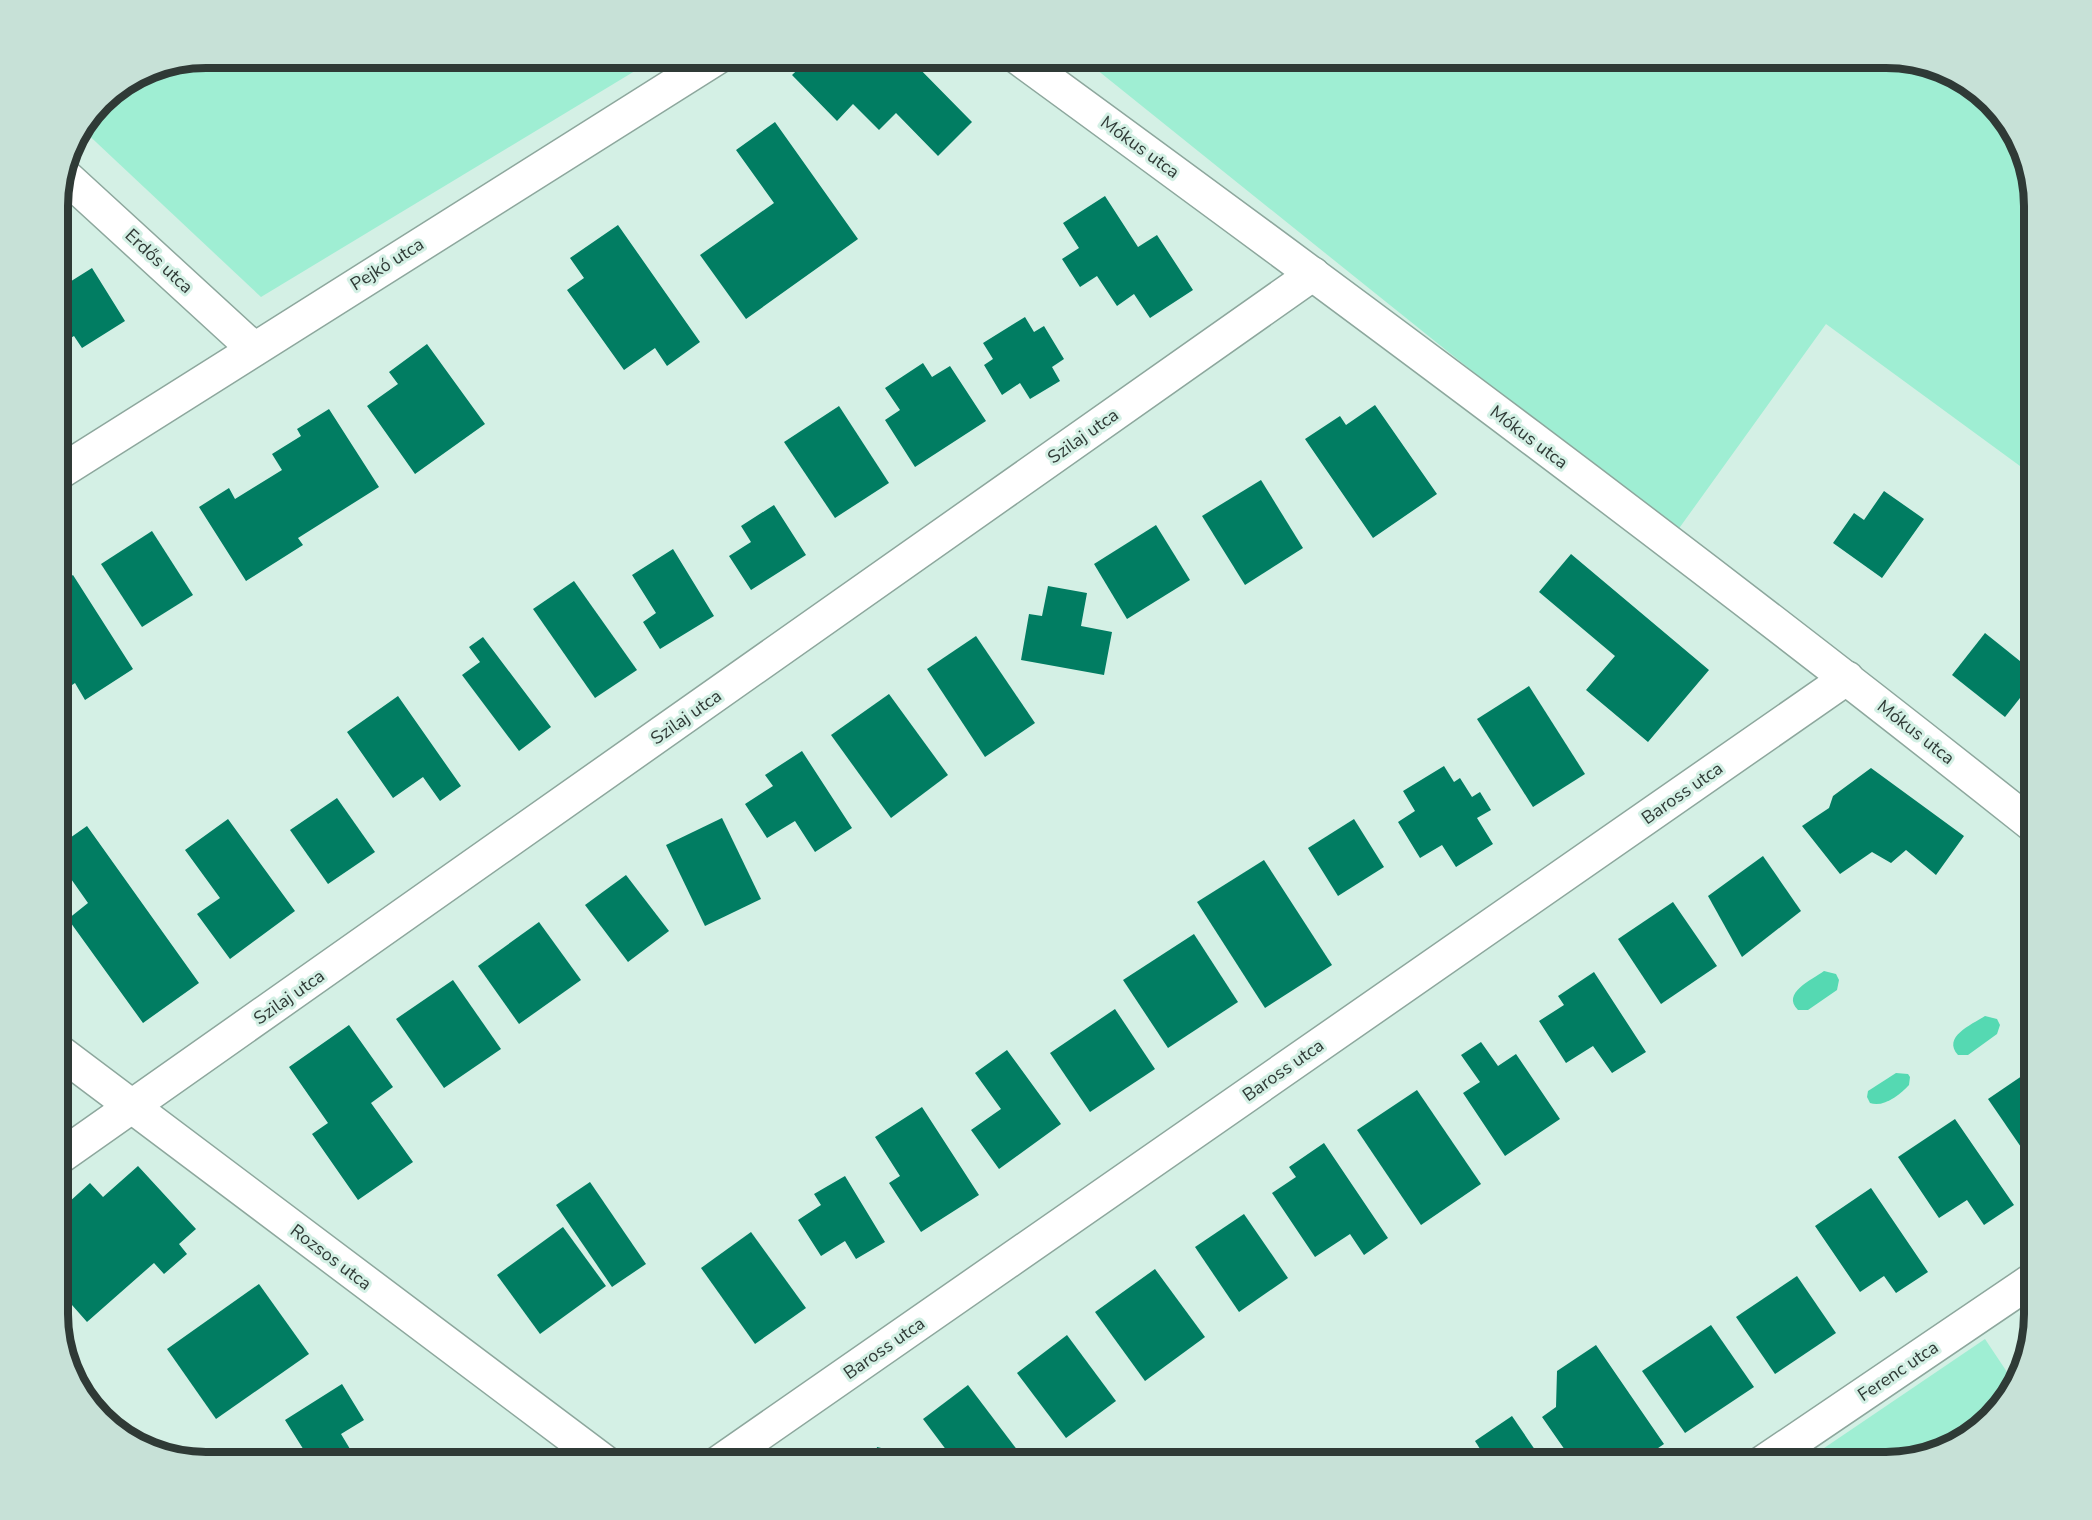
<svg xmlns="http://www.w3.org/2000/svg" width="2092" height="1520" font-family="'Nunito Sans',sans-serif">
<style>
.green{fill:#9feed3}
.water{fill:#55d9b2}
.building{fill:#017d62}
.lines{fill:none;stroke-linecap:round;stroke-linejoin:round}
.minor-casing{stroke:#8da79d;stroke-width:36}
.path{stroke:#95aaa2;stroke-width:4;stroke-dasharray:6 3;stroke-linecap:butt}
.minor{stroke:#fff;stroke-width:33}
.labels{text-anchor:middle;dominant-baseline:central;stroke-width:6;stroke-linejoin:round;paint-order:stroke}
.street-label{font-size:18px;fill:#2f3a36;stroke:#d4f0e5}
.rim{fill:none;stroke:#2f3a36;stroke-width:8}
</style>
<rect width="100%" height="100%" fill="#d4f0e5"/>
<g class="green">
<polygon points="206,57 658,57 261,297 81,128 108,94 149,68"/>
<polygon points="1081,57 1886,57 1934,65 1976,88 2019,140 2035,206 2035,450 2020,466 1826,324 1675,534"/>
<polygon points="1985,1339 2015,1384 2004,1404 1952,1447 1886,1463 1802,1463"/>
</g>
<g class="water">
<path d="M1824 971 1836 974 1839 980 1837 990 1808 1010H1798C1781 993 1812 980 1824 971Z"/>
<path d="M1985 1016 1997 1019 2000 1025 1997 1034 1968 1055H1958C1942 1037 1971 1025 1985 1016Z"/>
<path d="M1896 1073 1908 1074 1910 1077 1909 1085C1900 1095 1883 1108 1870 1103L1867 1097 1868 1091Z"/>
</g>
<g class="building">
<polygon points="811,57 850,57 862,68 873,57 908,57 972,122 938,156 896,113 879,130 853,104 837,121 792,75"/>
<polygon points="775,122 858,239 746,319 700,255 774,203 736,150"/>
<polygon points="1105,196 1138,247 1157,235 1193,290 1150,318 1134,294 1117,306 1097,276 1080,287 1062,259 1079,248 1063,223"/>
<polygon points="618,225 700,342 667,366 655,348 624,370 567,290 584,278 570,258"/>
<polygon points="92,268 125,321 82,348 74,336 62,343 57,338 57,290"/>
<polygon points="1025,317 1034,332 1044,326 1064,359 1052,367 1060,381 1030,399 1020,383 1002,395 984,365 993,359 983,343"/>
<polygon points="427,344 485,424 415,474 367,406 398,384 389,372"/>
<polygon points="923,363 932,377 950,366 986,421 915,467 885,420 900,410 885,388"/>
<polygon points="1375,405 1437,494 1373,538 1305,439 1340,416 1346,425"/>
<polygon points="839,406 889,483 835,518 784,442"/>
<polygon points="329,409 379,487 298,538 303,545 246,581 199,507 229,488 235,499 282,470 272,454 301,436 297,429"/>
<polygon points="1261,480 1303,548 1245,585 1202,516"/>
<polygon points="1884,491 1924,519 1882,578 1833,543 1854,513 1864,520"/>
<polygon points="774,505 806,555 751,590 729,556 751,542 741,526"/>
<polygon points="1156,525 1190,580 1127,619 1094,564"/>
<polygon points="152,531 193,595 142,627 101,564"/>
<polygon points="673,549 714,616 660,649 643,622 656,613 632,575"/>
<polygon points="1571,554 1709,670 1648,742 1586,690 1615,656 1539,592"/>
<polygon points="73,575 133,669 85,700 75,683 57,695 57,585"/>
<polygon points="574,581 637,670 595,698 533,609"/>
<polygon points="1048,586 1087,593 1081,626 1112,632 1104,675 1021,660 1029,614 1042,616"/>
<polygon points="1985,633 2035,673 2035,679 2005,717 1952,675"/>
<polygon points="976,636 1035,723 985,757 927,669"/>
<polygon points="483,637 551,727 519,751 462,675 480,662 469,647"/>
<polygon points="1529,686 1585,774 1533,807 1477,719"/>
<polygon points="889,694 948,775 891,818 831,735"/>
<polygon points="398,696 461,786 440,801 423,777 393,798 347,732"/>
<polygon points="802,751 852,828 815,852 795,821 767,838 745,804 773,786 765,775"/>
<polygon points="1444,766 1454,782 1460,778 1472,797 1480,792 1491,810 1477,818 1493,844 1456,867 1442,845 1420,858 1398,822 1415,811 1403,791"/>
<polygon points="1871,768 1964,836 1936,875 1906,850 1891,863 1872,852 1840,874 1802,826 1829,808 1833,796"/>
<polygon points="337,798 375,852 328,884 290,830"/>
<polygon points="722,818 761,899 705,926 666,845"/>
<polygon points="228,819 295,911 230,959 197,914 220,898 185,850"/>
<polygon points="1354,819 1384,867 1338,896 1308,848"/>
<polygon points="87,826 199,983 143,1023 68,919 88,903 57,859 57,847"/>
<polygon points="1763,856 1801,911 1742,957 1708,896"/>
<polygon points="1264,860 1332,965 1265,1008 1197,902"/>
<polygon points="626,875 669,931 628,962 585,905"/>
<polygon points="1673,902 1717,966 1661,1004 1618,939"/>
<polygon points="539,922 581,980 519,1024 478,966"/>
<polygon points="1194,934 1238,1002 1168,1048 1123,980"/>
<polygon points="1594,972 1646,1052 1612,1073 1593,1046 1566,1063 1539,1021 1564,1005 1558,996"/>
<polygon points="453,980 501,1049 444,1088 396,1019"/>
<polygon points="1115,1009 1155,1069 1090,1112 1050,1053"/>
<polygon points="349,1025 393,1087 371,1103 413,1162 358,1200 312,1134 328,1123 289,1067"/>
<polygon points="1481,1042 1498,1066 1516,1054 1560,1119 1505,1156 1463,1093 1480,1082 1461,1055"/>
<polygon points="1007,1050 1061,1124 999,1169 971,1130 1001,1109 975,1073"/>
<polygon points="2035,1067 2035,1142 2023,1150 1988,1099"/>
<polygon points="1417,1090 1481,1184 1421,1225 1357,1130"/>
<polygon points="922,1107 979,1195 921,1232 889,1183 900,1176 875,1137"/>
<polygon points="1955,1119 2014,1205 1984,1225 1967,1200 1939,1218 1898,1157"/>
<polygon points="1324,1143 1388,1238 1364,1255 1350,1234 1315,1257 1272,1193 1296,1177 1289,1167"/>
<polygon points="138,1166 196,1229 179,1244 187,1254 164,1274 154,1263 87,1322 57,1288 57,1213 90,1183 103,1197"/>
<polygon points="845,1176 885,1242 856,1259 845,1241 821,1256 798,1220 821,1205 814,1194"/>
<polygon points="590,1182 646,1264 612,1287 556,1205"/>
<polygon points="1871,1188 1928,1272 1896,1293 1884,1276 1860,1292 1815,1226"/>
<polygon points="1244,1214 1288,1278 1239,1312 1195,1247"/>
<polygon points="563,1227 606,1286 540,1334 497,1275"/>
<polygon points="751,1232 806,1308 755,1344 701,1268"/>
<polygon points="1155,1269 1205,1337 1145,1381 1095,1312"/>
<polygon points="1797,1276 1836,1333 1775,1374 1736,1317"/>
<polygon points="259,1284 309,1354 216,1419 167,1349"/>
<polygon points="1711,1325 1754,1387 1685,1433 1642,1371"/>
<polygon points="1067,1335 1116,1401 1066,1438 1017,1373"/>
<polygon points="1596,1345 1664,1444 1636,1463 1611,1463 1606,1455 1594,1463 1574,1463 1542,1417 1556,1407 1557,1371"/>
<polygon points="342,1384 364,1420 341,1434 353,1454 339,1463 312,1463 285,1420"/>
<polygon points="968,1385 1027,1463 956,1463 923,1419"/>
<polygon points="1512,1416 1544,1463 1489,1463 1475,1441"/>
<polygon points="877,1447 915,1456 914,1463 874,1463"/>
</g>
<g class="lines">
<g class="minor-casing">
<g id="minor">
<path d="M1017 57C1361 308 1702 562 2035 827"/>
<polyline points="63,174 254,349"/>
<polyline points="57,474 718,57"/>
<polyline points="57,1050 606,1463"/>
<polyline points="57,1159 1313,274"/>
<polyline points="718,1463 1847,678"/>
<polyline points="1762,1463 2035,1278"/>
</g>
</g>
<polyline class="path" points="1926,64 2004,121"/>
<use href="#minor" class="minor"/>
</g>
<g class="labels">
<g class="street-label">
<text transform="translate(1140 147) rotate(36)">Mókus utca</text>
<text transform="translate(159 261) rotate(43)">Erdős utca</text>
<text transform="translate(387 264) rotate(-32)">Pejkó utca</text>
<text transform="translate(1083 436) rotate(-35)">Szilaj utca</text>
<text transform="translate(1529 437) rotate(37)">Mókus utca</text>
<text transform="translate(686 717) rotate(-35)">Szilaj utca</text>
<text transform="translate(1916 732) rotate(38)">Mókus utca</text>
<text transform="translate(1682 793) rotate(-35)">Baross utca</text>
<text transform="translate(289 997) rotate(-35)">Szilaj utca</text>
<text transform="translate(1283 1070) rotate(-35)">Baross utca</text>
<text transform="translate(331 1257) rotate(37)">Rozsos utca</text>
<text transform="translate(884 1348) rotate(-35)">Baross utca</text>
<text transform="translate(1898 1371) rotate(-34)">Ferenc utca</text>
</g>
</g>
<path d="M0 0H2092V1520H0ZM206 68H1886A138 138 0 0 1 2024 206V1314A138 138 0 0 1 1886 1452H206A138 138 0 0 1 68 1314V206A138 138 0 0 1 206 68Z" fill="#c7e1d7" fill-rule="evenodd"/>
<path class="rim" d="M206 68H1886A138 138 0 0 1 2024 206V1314A138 138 0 0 1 1886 1452H206A138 138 0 0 1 68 1314V206A138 138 0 0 1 206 68Z"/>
</svg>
